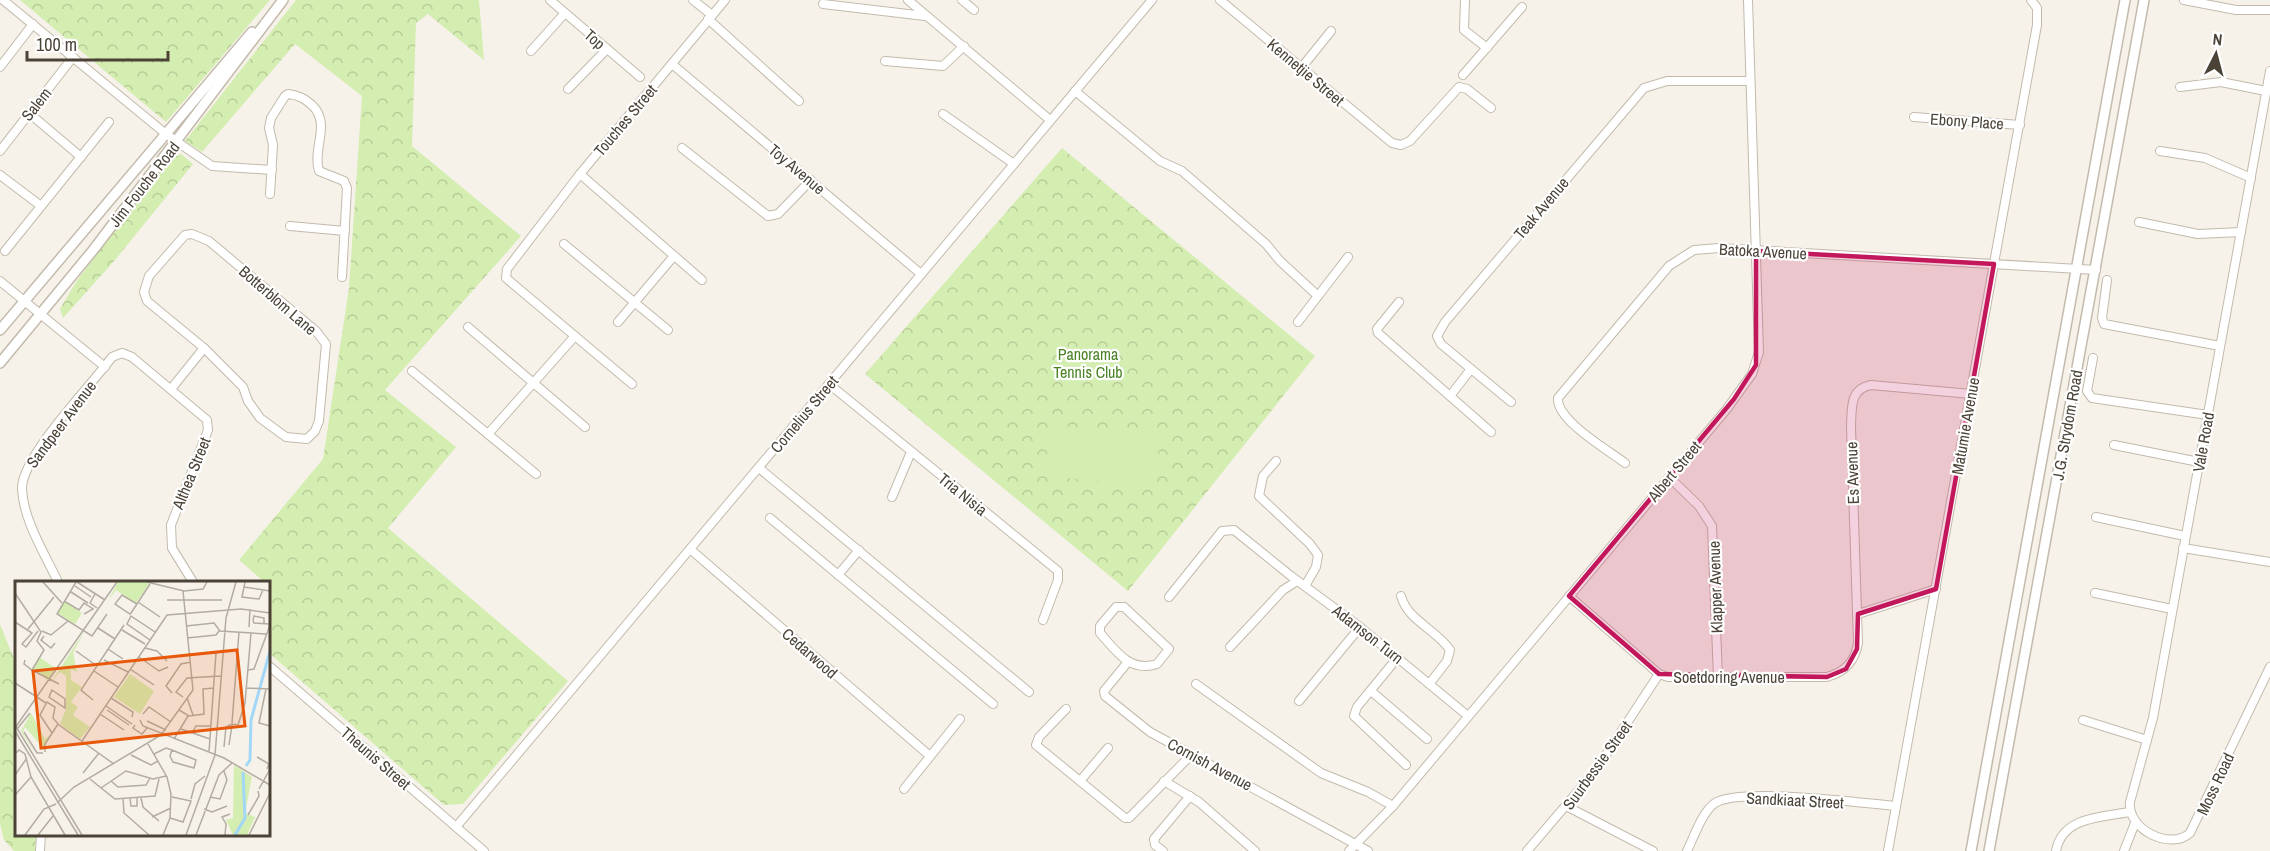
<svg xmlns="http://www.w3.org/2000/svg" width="2270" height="851" font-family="'Archivo Narrow',sans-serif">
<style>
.forest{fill:url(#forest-crowns)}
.pitch{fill:#d4edb0}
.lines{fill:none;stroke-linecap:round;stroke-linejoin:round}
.minor-casing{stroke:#c3baac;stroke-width:10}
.tertiary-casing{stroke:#c3baac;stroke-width:12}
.minor{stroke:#fff;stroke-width:8}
.tertiary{stroke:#fff;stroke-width:9}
.marked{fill:#c2185b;fill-opacity:0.2;stroke:#c2185b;stroke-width:4.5;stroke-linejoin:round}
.labels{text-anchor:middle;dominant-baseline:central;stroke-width:4.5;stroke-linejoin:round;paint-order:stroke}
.street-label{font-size:16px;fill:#4b4337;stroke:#fff}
.park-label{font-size:16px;fill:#4b8324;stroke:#fff}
.inset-river{fill:none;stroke:#a3d7f7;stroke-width:3}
.inset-road{fill:none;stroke:#b2aca2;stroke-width:1.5}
.view{fill:#e8590c;fill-opacity:0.15;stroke:#e8590c;stroke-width:3}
.inset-edge{fill:none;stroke:#4b4337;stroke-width:3}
</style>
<defs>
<pattern id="forest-crowns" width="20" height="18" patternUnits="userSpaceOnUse" patternTransform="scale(1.5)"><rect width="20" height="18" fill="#d4edb0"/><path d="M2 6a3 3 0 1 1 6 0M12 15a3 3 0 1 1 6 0" fill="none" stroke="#b8cc98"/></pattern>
</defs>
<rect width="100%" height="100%" fill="#f6f2ea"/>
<g class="forest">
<polygon points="20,0 270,0 166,122"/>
<polygon points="296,0 479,0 484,60 428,14 416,23 412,146 521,236 385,390 456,447 388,528 568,681 463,804 444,805 269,653 268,582 261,582 262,580 239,560 323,459 349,288 362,96 295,44 202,152 185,141"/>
<polygon points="1062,148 1315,356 1128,591 865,374"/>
<polygon points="181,154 193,164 115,260 63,318 60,309 76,282 169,159"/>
<polygon points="0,624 16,664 16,834 36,835 35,851 14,851 4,840 0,824"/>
</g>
<polygon class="pitch" points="1050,425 1160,435 1155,486 1045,476"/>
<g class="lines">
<g class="minor-casing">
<g id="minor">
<polyline points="3,0 166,134 212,166 272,170"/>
<polyline points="550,0 640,77"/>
<polyline points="693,0 712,15"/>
<polyline points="908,0 1050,120"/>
<polyline points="962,0 974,10"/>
<polyline points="1220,0 1392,143 1401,145 1410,141 1459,87 1467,89 1491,108"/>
<polyline points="1465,0 1464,30 1487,48"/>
<polyline points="2184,0 2236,10 2270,10"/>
<polyline points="823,4 925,16"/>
<polyline points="708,19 799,101"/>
<polyline points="531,51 565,13"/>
<polyline points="885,61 943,66 964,46"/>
<polyline points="672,64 921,274"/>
<polyline points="0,67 33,24"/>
<polyline points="1302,67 1331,31"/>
<path d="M2270 71 2153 718 2130 802C2127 829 2170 851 2190 833L2270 667"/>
<polyline points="1463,75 1522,7"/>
<polyline points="2180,87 2221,82 2266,91"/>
<polyline points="568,89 607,49"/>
<polyline points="1075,91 1160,161 1182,171 1266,244 1280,261 1318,296"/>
<polyline points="29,113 81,157"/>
<polyline points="943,114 1014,164"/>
<polyline points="1914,117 2020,125"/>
<polyline points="682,148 768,216 778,214 811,180"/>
<polyline points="0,151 73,57"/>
<polyline points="2160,151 2205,158 2251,178"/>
<polyline points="580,174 702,280"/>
<polyline points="0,175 41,206"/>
<path d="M270 194 273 145 269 128 271 118 285 96 288 94C299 95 305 99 313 106 331 125 312 148 319 171L344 181 347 188 342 277"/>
<polyline points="2139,222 2198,234 2241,232"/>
<polyline points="290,226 345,231"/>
<polygon points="192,234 209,241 316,331 326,344 319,421 315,431 307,439 286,437 260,418 248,401 243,387 204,348 147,301 144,292 149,276 185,235"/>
<polyline points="564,244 668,330"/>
<polyline points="5,251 109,122"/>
<polyline points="2107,280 2102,318 2104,324 2220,346"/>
<polyline points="0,281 105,367"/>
<polyline points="1399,302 1377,329 1378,333 1491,432"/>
<polyline points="618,322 673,257"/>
<polyline points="1298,322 1348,257"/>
<polyline points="468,327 585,427"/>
<polyline points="2093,358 2087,391 2092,398 2208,415"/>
<polyline points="412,371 536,474"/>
<polyline points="632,384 506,278 507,269 580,174 725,0"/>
<polyline points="829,384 1058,571 1058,580 1043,620"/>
<polyline points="171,389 204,348"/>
<polyline points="1450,396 1471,369"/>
<polyline points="1511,402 1441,344 1437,336 1445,322 1644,88 1667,81 1750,81"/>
<polyline points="488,434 575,336"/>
<polyline points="2114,445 2199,462"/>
<polyline points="1276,461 1263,476 1259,496 1310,544 1318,555 1316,567 1305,586"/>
<path d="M1625 463C1608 450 1556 420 1558 398L1669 266 1694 250 1719 248 2096 270"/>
<polyline points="759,468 1029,692"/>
<polyline points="1669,477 1699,506 1712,526 1718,678"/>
<polyline points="892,497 911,452"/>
<polyline points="2096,517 2185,536"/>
<polyline points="770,518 993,704"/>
<polyline points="2183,548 2270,562"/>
<polyline points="690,549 930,756"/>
<polyline points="838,575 859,550"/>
<path d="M58 582C45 554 23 520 22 488 22 456 91 386 112 357L122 353 132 357 207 420 208 430 171 525 172 548 193 582"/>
<polyline points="2095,593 2172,609"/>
<path d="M1401 596C1408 621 1436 629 1450 650L1447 661 1430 683"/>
<path d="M1569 596 1659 674 1668 677H1827C1845 672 1855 662 1858 643L1851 427C1852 409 1849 389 1871 385L1971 394"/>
<polyline points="1169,597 1222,531 1234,530 1291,576 1360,627 1468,716"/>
<path d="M1116 607H1124L1169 649 1157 664C1130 673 1116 651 1100 633V626Z"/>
<polyline points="1858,614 1936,589"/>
<polyline points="1230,647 1283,590 1297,581"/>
<polyline points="1398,657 1357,707 1354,716 1406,765"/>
<polyline points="1127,663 1104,691 1105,696 1150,732 1368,851"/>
<polyline points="268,665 484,851"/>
<polyline points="1196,684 1321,773 1368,792 1393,806"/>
<polyline points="1371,691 1427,739"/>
<polyline points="1299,701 1360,627"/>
<polyline points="1066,709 1039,737 1036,745 1125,818 1129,818 1191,755"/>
<polyline points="2083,720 2147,740"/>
<polyline points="1080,781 1108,748"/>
<polyline points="1164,781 1199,802 1255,851"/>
<polyline points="904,789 960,719"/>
<polyline points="1568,807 1653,851"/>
<polyline points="456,827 1152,0"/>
<polyline points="40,851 41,834"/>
<polyline points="1163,851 1155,845 1154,839 1190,796"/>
<polyline points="1349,851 1393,806 1726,410 1752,374 1759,352 1748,0"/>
<polyline points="1527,851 1596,770 1659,674"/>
<path d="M1687 851C1694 837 1702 812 1715 803 1741 787 1861 803 1896 806"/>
<polyline points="1888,851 2037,25 2037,8 2031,0"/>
<path d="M2056 851C2062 817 2101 817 2130 812"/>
<polyline points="2124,851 2135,823"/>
</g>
</g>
<g class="tertiary-casing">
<g id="tertiary">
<polyline points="0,330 252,32"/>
<polyline points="0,363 94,249 283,0"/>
<polyline points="1971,851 2125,0"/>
<polyline points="1989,851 2144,0"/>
</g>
</g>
<use href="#minor" class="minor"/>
<use href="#tertiary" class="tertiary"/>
</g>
<path class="marked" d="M1756 251 1994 264 1936 589 1858 614 1857 649 1846 669 1827 677 1659 674 1569 596 1734 399 1756 365Z"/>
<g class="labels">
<g class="street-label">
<text transform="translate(595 39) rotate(41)">Top</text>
<text transform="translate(1306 72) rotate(40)">Kennetjie Street</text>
<text transform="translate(36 104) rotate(-52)">Salem</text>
<text transform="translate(625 120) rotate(-50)">Touches Street</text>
<text transform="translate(1967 121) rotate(4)">Ebony Place</text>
<text transform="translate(797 169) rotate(40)">Toy Avenue</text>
<text transform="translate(144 184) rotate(-52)">Jim Fouche Road</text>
<text transform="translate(1541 208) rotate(-50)">Teak Avenue</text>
<text transform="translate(1763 251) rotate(3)">Batoka Avenue</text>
<text transform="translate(278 300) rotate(41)">Botterblom Lane</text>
<text transform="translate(804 414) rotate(-50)">Cornelius Street</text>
<text transform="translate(61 424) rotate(-53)">Sandpeer Avenue</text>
<text transform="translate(2067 425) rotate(-80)">J.G. Strydom Road</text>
<text transform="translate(1965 426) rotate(-80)">Matumie Avenue</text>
<text transform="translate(2203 442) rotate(-80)">Vale Road</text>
<text transform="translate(1674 471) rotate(-50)">Albert Street</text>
<text transform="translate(191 473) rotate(-68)">Althea Street</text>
<text transform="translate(1852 473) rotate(-92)">Es Avenue</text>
<text transform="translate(963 494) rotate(39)">Tria Nisia</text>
<text transform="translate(1715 587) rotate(-92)">Klapper Avenue</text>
<text transform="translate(1368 634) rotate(38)">Adamson Turn</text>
<text transform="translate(810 653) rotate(41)">Cedarwood</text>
<text x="1729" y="677">Soetdoring Avenue</text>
<text transform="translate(376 758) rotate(41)">Theunis Street</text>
<text transform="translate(1210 764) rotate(28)">Cornish Avenue</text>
<text transform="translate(1597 765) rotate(-54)">Suurbessie Street</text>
<text transform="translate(2215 784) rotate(-65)">Moss Road</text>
<text transform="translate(1795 800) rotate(3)">Sandkiaat Street</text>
</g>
<g class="park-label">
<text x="1088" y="354">Panorama<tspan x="1088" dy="18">Tennis Club</tspan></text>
</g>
</g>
<g transform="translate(15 581)">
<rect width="255" height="255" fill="#f6f2ea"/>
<path d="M103 1H131L134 3 121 22 101 9 93 20ZM49 20 67 32 60 43 42 32ZM69 51 58 72 62 91 56 88V99L67 106 56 121 63 126 58 134 75 146 65 158 45 143 51 128V95L45 91 36 101ZM24 76 42 88 34 100 18 88ZM115 93 139 110 125 133 99 116ZM16 132 30 158 36 153 29 168 10 146 8 151 19 172 6 150ZM219 184 237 196 230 232 240 236 232 254H218L211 239 218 237Z" fill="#d4edb0"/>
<path class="inset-river" d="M231 185 235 179 236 139 255 70M220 254 230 237 228 191"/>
<path class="inset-road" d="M28 1 47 22M61 1 42 33 77 55 92 33M62 1 90 19M132 1 169 10 188 8 192 1M230 1 227 16 244 18 248 9M60 5 76 16M229 6 255 10M56 11 73 22M0 12 26 51 22 60 29 69 17 89M80 13 75 22 82 27M152 19H207M49 20 64 29 69 22 78 28 69 33M123 21 145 36M122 23 107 14 100 23 115 33 116 32 122 23 135 3M238 39 239 42 254 43M238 39 239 35 249 37V42M0 41 17 52 7 63 11 66 23 50M171 45 199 42 205 50 251 53M234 46 235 28M83 47 100 58M13 48 39 16M107 49 130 63M27 50 36 54 53 40M29 55 26 59 36 67 40 62M172 57 201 54 204 50M135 59 112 43 116 35 140 51M130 67 142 70 152 80M93 68 108 78M61 70 82 85M175 73 201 72 194 171M124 76 144 90 153 86M10 79 9 83 17 89 44 103M89 79 113 91M115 88 139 104M233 89 239 88 255 44M79 90 103 106M0 102 31 122M232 107 255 108M251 108 244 142 255 145M37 109 50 118V127L34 116ZM157 112 151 105 166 83 176 81M168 116 161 111 172 97 206 95M96 117 118 131 117 136M172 117 178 134M78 119 66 109 109 44M91 125 117 143M92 129 114 144M164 129 174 135 189 133 188 108 199 107M85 133 109 149M128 133 134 126 156 141M125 139 128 145 209 177 255 204M132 140 151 149M217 142 224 51M217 143 223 144 230 122 236 52M0 144 67 254M120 144 118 147 127 153 132 147M0 147 102 1M2 148 15 132M166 148 195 158M0 150 63 254M9 151 22 172H28M37 152 25 134 32 121 40 126 38 137 44 144 99 183M177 152 181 145H195M159 158 173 135M67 160 152 34 226 28 255 32M133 163 152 196 156 213 155 237 148 254M214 164 217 144M209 166 211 146 217 143M30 171V163L43 143M0 173 4 169 10 173 16 196 50 254M139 173 151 167 157 169 181 179 179 187 158 181 155 175 157 169M116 174 136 184 143 180M242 176 254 183 252 188M68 192 84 172M0 194 12 177M75 198 100 218 140 215 144 198M96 200 103 206 131 204 135 197M86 207 111 190 138 198 151 195M244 208 255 188M0 214 16 196M195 216 205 218 212 199 209 190M108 217 109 232 134 254M115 217 116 225H122V216M126 217 128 226 144 240M176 218 180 203 190 195M42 222 59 206 146 154 178 109 168 10M189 228 197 231 212 225M233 234 244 215 243 210M137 236 156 227M155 237 168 241 176 220 157 216M10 254 29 228 41 223M23 254 38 235M171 254 200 174 211 37 221 1M181 254 204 194 217 182M210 254 211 243 207 236 215 233M234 254 255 212"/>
<path class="view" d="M222 69 230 145 26 167 18 90Z"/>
<rect width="255" height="255" class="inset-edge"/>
</g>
<g transform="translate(2216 54) rotate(6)" stroke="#ffffff" stroke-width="4.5" paint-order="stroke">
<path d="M0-4.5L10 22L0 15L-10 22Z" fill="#4b4337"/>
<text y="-9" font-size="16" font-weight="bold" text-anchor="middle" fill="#4b4337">N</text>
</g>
<path d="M27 51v9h141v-9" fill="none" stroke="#4b4337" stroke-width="3"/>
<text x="36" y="51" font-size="18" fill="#4b4337" stroke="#ffffff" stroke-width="4.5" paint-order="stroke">100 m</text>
</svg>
